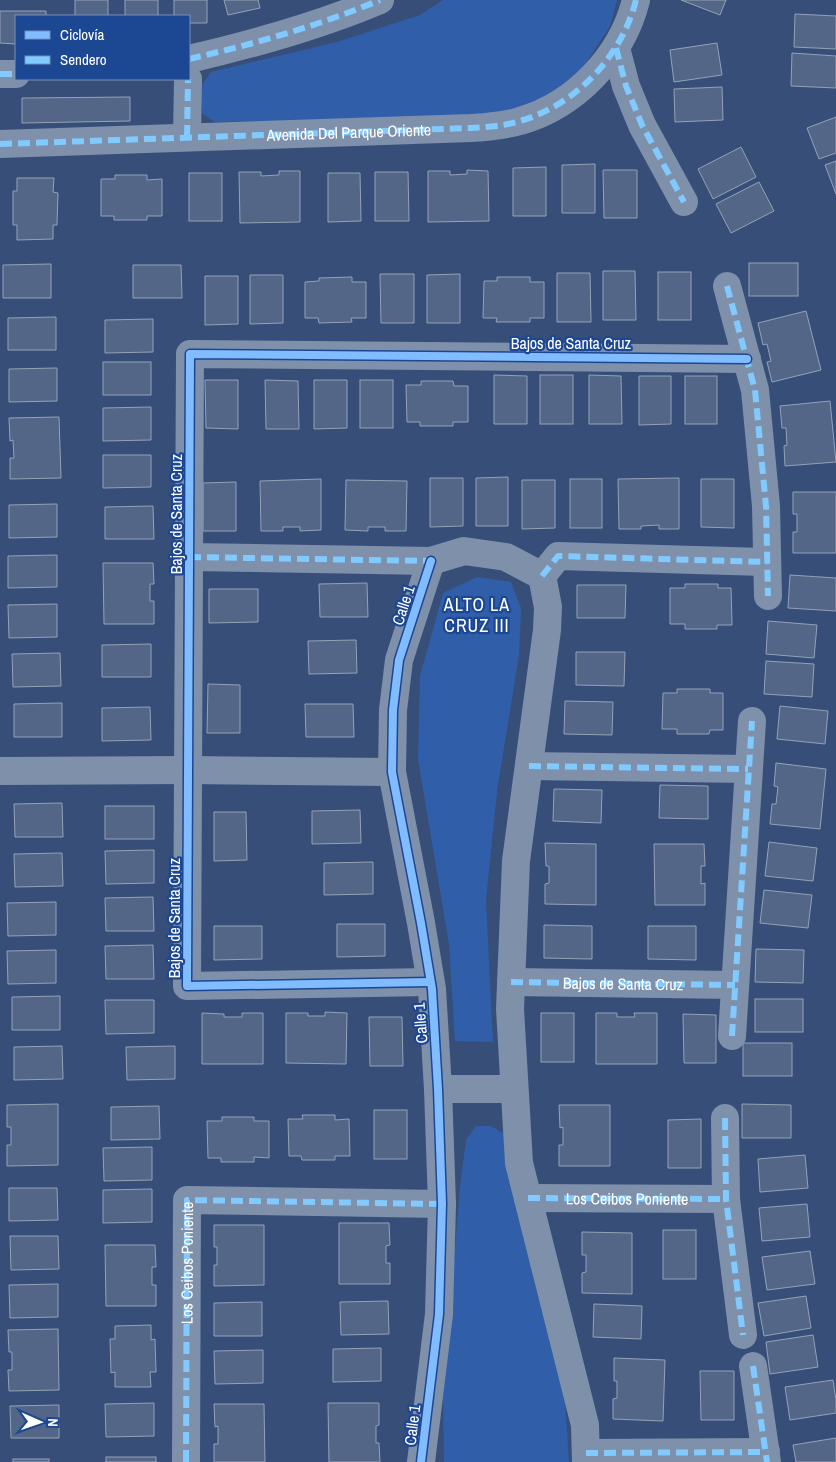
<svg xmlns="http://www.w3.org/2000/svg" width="836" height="1462" font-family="'Archivo Narrow',sans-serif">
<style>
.green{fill:#305ea8}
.building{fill:#536687;stroke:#94a2b8}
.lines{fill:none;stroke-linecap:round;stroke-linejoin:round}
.minor{stroke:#7f90ab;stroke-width:28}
.quiet{stroke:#80caff;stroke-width:6;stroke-dasharray:12 6;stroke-linecap:butt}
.cycleway-casing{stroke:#1c4793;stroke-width:11}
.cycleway{stroke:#80bcff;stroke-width:8}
.labels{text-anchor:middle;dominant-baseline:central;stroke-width:4.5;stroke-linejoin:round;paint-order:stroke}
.street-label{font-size:16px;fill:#fff;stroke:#1c4793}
.neighbourhood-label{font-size:18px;letter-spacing:1px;fill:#fff;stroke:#1c4793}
</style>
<rect width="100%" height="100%" fill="#374f78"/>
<g class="green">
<polygon points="443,0 617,0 610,26 577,77 530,105 479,118 215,122 202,113 200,88 211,72 337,42 420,15"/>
<polygon points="477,577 511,582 521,608 519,655 497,791 486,900 493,1042 455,1041 449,944 418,759 420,676 443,593"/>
<polygon points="476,1126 491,1126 508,1136 509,1164 534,1280 565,1399 569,1462 444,1462 443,1398 460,1187 466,1140"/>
</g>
<g class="building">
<rect x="75" y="0" width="33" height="16"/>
<rect x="125" y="0" width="33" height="16"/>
<polygon points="174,0 207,0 207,23 189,23 189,16 174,16"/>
<polygon points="224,0 258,0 260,8 228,15"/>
<polygon points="681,0 726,0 720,15"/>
<polygon points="0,11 46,11 46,16 16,16 16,44 0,43"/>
<polygon points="795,14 836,16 836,49 794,47"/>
<polygon points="717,43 722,75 674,82 670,50"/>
<polygon points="792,53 836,56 836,88 791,86"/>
<polygon points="722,87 723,120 675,122 674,89"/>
<polygon points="130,97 130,121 22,123 22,98"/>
<polygon points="836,117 836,153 819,159 807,128"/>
<polygon points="741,147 756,177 713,199 698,169"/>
<polygon points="836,161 836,194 825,165"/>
<polygon points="595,164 595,213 562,213 562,165"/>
<polygon points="546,167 546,216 513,216 513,168"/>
<polygon points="467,170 488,171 489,221 428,222 428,171 450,171 450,175 467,174"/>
<polygon points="603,170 637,170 637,218 604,218"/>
<polygon points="279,171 300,171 300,222 240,223 239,172 261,172 261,176 279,175"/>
<polygon points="375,172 408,172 409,221 375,221"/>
<rect x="189" y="173" width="33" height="48"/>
<polygon points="328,173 360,173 361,221 328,222"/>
<polygon points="115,175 147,175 147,180 162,179 162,216 147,216 147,220 114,220 114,216 101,216 101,179 115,179"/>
<polygon points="17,178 54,178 53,192 58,193 57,225 53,225 53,239 17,240 17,225 13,225 13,191 17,191"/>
<polygon points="759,182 774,211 731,233 716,204"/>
<rect x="749" y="263" width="49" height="33"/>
<polygon points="51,264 51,298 3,298 3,265"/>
<polygon points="133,265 181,265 182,298 133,298"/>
<polygon points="603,271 635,271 636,320 603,320"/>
<rect x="658" y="272" width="33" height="48"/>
<polygon points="557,273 590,273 591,322 557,322"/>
<polygon points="380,274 414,274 414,323 381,323"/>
<polygon points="460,274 460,323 427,323 427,275"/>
<polygon points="250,275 283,275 283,323 250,324"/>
<polygon points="205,276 238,276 238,324 205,325"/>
<polygon points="352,277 352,282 366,282 366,318 351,318 352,322 319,323 318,318 305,318 305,282 319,281 319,278"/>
<polygon points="497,277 530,277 530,282 544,282 544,318 530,318 530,322 496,322 497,318 483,318 484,281 497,281"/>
<polygon points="806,311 821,370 772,382 767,362 771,361 767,344 763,345 758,323"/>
<polygon points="56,317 56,350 8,350 8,318"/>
<polygon points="153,319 153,352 105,353 105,320"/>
<rect x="103" y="362" width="48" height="33"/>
<polygon points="57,368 57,401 9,402 9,369"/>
<polygon points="494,375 527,376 527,424 494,424"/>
<rect x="540" y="375" width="33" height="49"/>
<polygon points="589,375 621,376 622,424 589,424"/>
<polygon points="639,376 671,376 671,424 639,425"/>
<rect x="685" y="376" width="32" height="48"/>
<polygon points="205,380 238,380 238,429 206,428"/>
<polygon points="265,380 298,381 299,429 266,429"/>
<polygon points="314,380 347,380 347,428 314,429"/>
<rect x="360" y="380" width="33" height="48"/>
<polygon points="421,381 453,381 454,386 468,386 468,422 453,422 453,426 420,426 420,422 407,422 406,385 421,385"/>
<polygon points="830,401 836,462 785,466 784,446 787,445 786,428 782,428 780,406"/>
<polygon points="151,407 151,440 103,441 103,408"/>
<polygon points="59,417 61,478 10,479 10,458 14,458 13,440 10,441 9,418"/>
<polygon points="103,455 151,455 151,487 103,488"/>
<polygon points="508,477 508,526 476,526 476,478"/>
<polygon points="430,478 463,478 463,526 430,527"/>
<polygon points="679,478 679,529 659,529 659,525 641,526 641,529 619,529 618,479"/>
<polygon points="321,479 321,530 300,531 300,527 283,527 283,531 261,531 260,481"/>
<rect x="570" y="479" width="32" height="49"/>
<polygon points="701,479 734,479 734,528 701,527"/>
<polygon points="346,480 407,481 406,531 385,531 385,527 368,527 368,531 345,530"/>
<polygon points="522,480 555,480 555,528 522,529"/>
<polygon points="236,482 236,531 203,531 203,483"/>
<polygon points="793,492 836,492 836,553 793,553 793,532 797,532 797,514 793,514"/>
<polygon points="57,504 57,537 9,538 9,505"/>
<polygon points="153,506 154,539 105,539 105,507"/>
<polygon points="57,555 57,587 8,588 8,556"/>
<polygon points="103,563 153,563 154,584 150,584 150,601 154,601 154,624 104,624"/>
<polygon points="790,575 836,578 836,611 788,608"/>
<polygon points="367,583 368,617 320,617 319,584"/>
<polygon points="685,584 718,584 718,588 731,588 732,625 717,625 717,629 685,629 685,624 670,624 670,588 685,588"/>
<polygon points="577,585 626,585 625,618 577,618"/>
<polygon points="209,589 258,589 258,622 209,623"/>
<polygon points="57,604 57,637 9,638 8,605"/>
<polygon points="768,621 817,625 814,658 766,654"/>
<polygon points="356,640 357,673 309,674 308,641"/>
<polygon points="151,644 151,677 102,677 102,645"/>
<polygon points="576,652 625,652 624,686 576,685"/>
<polygon points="60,653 61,686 13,687 12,654"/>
<polygon points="766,661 814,664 812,697 764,694"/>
<polygon points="208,684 240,685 240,733 207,733"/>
<polygon points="677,689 710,689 710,693 723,693 723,730 710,730 709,734 677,734 677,729 662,729 663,693 677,693"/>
<polygon points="565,701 613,702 612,735 564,734"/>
<polygon points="62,703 62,737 14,737 14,704"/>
<polygon points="305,704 353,704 354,737 306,737"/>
<polygon points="780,706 828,711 825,744 777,739"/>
<polygon points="150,707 151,740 102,741 102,708"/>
<polygon points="776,763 826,769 820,829 770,824 772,804 776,804 778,787 774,786"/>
<polygon points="660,785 708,786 708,819 659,818"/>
<polygon points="554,789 602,790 601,823 553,821"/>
<polygon points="62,803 63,837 15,837 14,804"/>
<rect x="105" y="806" width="49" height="33"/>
<polygon points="360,810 361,843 312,844 312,811"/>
<polygon points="214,812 246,812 247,860 214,861"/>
<polygon points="769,842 817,848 813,881 765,876"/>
<polygon points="545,843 596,844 596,905 545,904 545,884 549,883 549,866 546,866"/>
<polygon points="654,844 704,844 705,866 701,866 701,884 705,883 705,905 655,905"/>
<polygon points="154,850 154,883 106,884 105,851"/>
<polygon points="62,853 63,886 15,887 14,854"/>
<polygon points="373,862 373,894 324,895 324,863"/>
<polygon points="764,890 812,895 808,928 760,923"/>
<polygon points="153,897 154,931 106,931 105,898"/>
<polygon points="56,902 56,935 8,936 7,903"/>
<polygon points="337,924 385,924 385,956 337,957"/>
<polygon points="544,925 592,926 592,959 544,958"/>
<polygon points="214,926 262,926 262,959 214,960"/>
<polygon points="648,926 696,926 696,960 648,959"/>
<polygon points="153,945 154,979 106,979 105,946"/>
<polygon points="756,949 804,950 803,983 755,982"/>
<polygon points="56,950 56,983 8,984 7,951"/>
<polygon points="60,996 60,1030 12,1030 12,997"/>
<rect x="755" y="999" width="48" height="33"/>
<polygon points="105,1000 154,1000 154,1033 106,1034"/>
<polygon points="325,1012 347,1013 346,1064 286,1063 286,1013 308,1013 308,1016 325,1016"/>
<polygon points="202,1013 224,1014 224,1017 242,1017 242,1013 263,1013 263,1064 202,1064"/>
<rect x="541" y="1013" width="33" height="49"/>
<polygon points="596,1013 617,1013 617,1017 635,1017 634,1013 657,1013 657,1064 596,1064"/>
<polygon points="683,1014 716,1015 716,1063 684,1063"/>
<polygon points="369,1017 402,1017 403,1066 370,1066"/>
<rect x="743" y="1043" width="49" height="33"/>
<polygon points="62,1046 63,1079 14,1080 14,1047"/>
<polygon points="175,1046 175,1079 127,1080 126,1047"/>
<polygon points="58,1104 58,1165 7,1166 7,1145 11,1145 11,1127 7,1127 7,1105"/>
<polygon points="742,1104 791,1105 791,1138 742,1138"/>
<polygon points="559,1105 610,1105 610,1166 559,1166 559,1145 563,1145 563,1127 560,1128"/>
<polygon points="159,1106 160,1139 111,1140 111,1107"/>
<rect x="374" y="1110" width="33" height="49"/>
<polygon points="302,1115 335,1115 335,1120 349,1119 350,1156 335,1156 335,1160 302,1160 301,1156 289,1156 288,1119 303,1119"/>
<polygon points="222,1117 254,1117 254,1121 269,1121 269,1158 254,1157 254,1162 221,1162 221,1158 208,1158 207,1121 222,1121"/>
<polygon points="701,1119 701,1168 668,1168 668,1120"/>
<polygon points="152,1147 152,1180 104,1181 103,1148"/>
<polygon points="805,1155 808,1188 760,1192 758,1159"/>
<polygon points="9,1188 57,1188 58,1220 9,1221"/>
<polygon points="152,1189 152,1222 103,1223 103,1190"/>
<polygon points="807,1204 810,1237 762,1241 759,1208"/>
<polygon points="339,1223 389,1223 390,1245 386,1246 386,1263 390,1263 390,1284 339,1284"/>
<polygon points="214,1225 264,1225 264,1285 214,1286 214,1265 217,1265 217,1247 214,1247"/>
<rect x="663" y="1230" width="33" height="49"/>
<polygon points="582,1232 632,1233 632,1294 582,1293 582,1273 586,1272 586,1255 582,1255"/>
<polygon points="10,1236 58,1236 59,1269 11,1270"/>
<polygon points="105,1245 155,1245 156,1267 152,1267 152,1285 156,1285 156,1306 106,1306"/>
<polygon points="810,1251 815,1284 767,1290 762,1257"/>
<polygon points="58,1284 58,1317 10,1318 9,1285"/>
<polygon points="806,1296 811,1328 764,1336 758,1303"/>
<polygon points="388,1301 389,1334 341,1335 340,1302"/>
<polygon points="262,1302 262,1336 214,1336 214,1303"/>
<polygon points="594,1304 642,1306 641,1339 593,1337"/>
<polygon points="151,1325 151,1340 155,1339 156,1372 150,1372 151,1387 115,1387 115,1372 111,1373 110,1339 115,1339 115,1326"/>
<polygon points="58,1329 59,1390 9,1391 8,1370 12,1370 12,1352 9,1352 8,1330"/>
<polygon points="813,1335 818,1367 770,1374 766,1342"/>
<polygon points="381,1348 381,1381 333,1382 333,1349"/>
<polygon points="263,1350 263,1383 215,1384 214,1351"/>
<polygon points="614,1358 665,1360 663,1421 613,1419 613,1399 617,1398 617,1381 614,1381"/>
<polygon points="700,1371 734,1371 734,1420 701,1420"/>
<polygon points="833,1380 836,1400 836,1413 790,1420 785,1387"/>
<polygon points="154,1403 154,1436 106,1437 105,1404"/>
<polygon points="328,1403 379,1403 379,1425 376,1426 376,1443 379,1443 380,1462 329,1462"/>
<polygon points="214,1404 264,1404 265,1462 214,1462 214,1444 218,1444 218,1426 215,1427"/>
<polygon points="59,1405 59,1438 11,1438 10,1406"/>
<polygon points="836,1438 836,1462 796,1462 793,1445"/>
<rect x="106" y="1457" width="50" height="5"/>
<rect x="13" y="1459" width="36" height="3"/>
</g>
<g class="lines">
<g class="minor">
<polyline points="616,48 626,86 642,125 684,202"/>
<path d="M189 59C254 44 318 26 380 0"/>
<polyline points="0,74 16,74"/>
<polyline points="187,137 188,79"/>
<path d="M0 144 471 128C487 127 504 126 520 121 576 105 622 56 636 0"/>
<polyline points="727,286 755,390 766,506 768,596"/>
<polyline points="189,557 431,561 464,551 506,557 542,576"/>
<polyline points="542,576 548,607 547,630 516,861 510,1009 519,1163 585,1425 586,1462"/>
<polyline points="542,576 558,556 767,562"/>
<polyline points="529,766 748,769"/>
<polyline points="0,771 188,770 392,772"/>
<polyline points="430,982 187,986 190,354 747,359"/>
<polyline points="511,982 735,985"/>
<polyline points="732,1036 752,721"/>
<polyline points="438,1089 514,1089"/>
<polyline points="725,1118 726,1199 743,1335"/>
<polyline points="528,1198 726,1199"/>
<polyline points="753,1366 767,1462"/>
<polyline points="586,1453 766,1452"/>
<path id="s1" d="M186 1462 187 1200 442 1204"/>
<polyline points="421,1462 439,1314 442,1204 438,1089 432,989 421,923 392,772 393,710 399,660 431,561"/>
</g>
<g class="quiet">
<polyline points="616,48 626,86 642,125 684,202"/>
<path d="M189 59C254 44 318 26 380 0"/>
<polyline points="0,74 16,74"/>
<polyline points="187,137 188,79"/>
<path id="s2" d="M0 144 471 128C487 127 504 126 520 121 576 105 622 56 636 0"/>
<polyline points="727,286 755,390 766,506 768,596"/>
<polyline points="189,557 431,561"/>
<polyline points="542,576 558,556 767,562"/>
<polyline points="529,766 748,769"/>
<path id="s3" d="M511 982 735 985"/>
<polyline points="732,1036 752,721"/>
<polyline points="725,1118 726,1199 743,1335"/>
<path id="s4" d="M528 1198 726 1199"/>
<polyline points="753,1366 767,1462"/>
<polyline points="586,1453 766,1452"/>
<polyline points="186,1462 187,1200 442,1204"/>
</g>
<g class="cycleway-casing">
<g id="cycleway">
<polyline points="430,982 187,986 190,354 747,359"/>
<polyline points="421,1462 439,1314 442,1204 438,1089 432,989 421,923 392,772 393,710 399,660 431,561"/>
</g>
</g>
<use href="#cycleway" class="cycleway"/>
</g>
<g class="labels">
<g class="street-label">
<text stroke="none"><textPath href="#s2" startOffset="349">Avenida Del Parque Oriente</textPath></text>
<text x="571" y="343">Bajos de Santa Cruz</text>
<text transform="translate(176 514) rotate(-90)">Bajos de Santa Cruz</text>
<text transform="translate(403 605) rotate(-72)">Calle 1</text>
<text transform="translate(174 918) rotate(-90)">Bajos de Santa Cruz</text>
<text stroke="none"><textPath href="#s3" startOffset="112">Bajos de Santa Cruz</textPath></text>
<text transform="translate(420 1023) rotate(-94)">Calle 1</text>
<text stroke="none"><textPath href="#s4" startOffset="99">Los Ceibos Poniente</textPath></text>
<text stroke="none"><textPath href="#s1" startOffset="199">Los Ceibos Poniente</textPath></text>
<text transform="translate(412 1425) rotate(-83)">Calle 1</text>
</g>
<g class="neighbourhood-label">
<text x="477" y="604">ALTO LA<tspan x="477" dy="21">CRUZ III</tspan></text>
</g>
</g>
<rect x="15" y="15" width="175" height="65" fill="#1c4793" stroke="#7791be"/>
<rect x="25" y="31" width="25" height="8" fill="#80bcff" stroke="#7791be"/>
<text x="60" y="40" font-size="15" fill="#ffffff">Ciclovía</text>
<rect x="25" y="56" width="25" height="8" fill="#80caff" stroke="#7791be"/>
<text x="60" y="65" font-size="15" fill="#ffffff">Sendero</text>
<g transform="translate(40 1422) rotate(92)" stroke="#1c4793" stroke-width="4" paint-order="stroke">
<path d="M0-4L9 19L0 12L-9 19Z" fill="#ffffff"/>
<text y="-8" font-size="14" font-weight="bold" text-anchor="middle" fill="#ffffff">N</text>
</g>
</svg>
